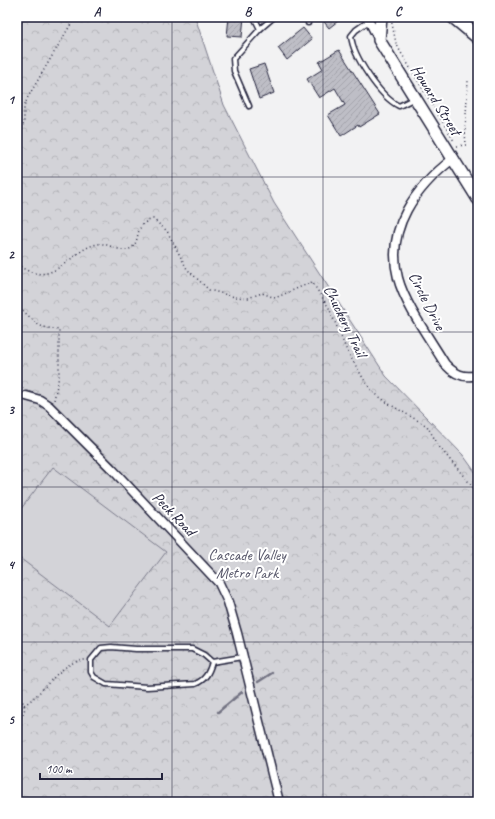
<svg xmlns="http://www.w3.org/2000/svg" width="495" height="819" font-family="Caveat,sans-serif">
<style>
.park{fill:url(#park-crowns);stroke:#7a7a8a}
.pitch{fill:#d3d3d8;stroke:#7a7a8a}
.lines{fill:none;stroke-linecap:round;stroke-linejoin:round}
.stream{stroke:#727282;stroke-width:2.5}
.building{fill:url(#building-hatch);stroke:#22223b}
.lane-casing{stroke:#22223b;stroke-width:7}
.street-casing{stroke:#22223b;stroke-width:11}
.secondary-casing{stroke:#22223b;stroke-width:14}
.primary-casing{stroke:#22223b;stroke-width:16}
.path{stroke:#22223b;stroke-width:1.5;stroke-dasharray:1 3;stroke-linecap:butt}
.lane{stroke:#fff;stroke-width:4}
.street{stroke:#fff;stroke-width:8}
.secondary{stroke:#fff;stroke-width:11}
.primary{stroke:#fff;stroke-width:13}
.grid{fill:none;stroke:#22223b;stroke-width:1;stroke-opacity:0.55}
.labels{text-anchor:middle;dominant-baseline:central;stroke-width:4;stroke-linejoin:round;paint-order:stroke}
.street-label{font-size:16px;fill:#22223b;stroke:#fff}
.park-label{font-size:16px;fill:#57576a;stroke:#fff}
.neatline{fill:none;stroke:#22223b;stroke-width:1.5}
.grid-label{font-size:13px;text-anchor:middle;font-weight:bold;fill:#22223b}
</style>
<defs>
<pattern id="park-crowns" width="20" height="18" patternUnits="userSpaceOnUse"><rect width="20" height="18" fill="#d3d3d8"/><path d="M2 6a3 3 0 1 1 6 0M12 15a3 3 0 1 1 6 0" fill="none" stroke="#b5b5ba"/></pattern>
<pattern id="building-hatch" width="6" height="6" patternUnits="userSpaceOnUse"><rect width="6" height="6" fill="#bebec6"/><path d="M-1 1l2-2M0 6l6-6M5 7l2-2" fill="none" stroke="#a3a3ab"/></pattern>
</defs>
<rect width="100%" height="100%" fill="#f2f2f3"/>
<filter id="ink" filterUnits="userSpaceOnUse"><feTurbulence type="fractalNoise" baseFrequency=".025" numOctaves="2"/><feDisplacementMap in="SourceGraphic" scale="8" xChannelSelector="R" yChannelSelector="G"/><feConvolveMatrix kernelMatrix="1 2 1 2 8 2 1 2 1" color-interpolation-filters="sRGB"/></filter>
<g filter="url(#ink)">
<polygon class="park" points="17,17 195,17 224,105 274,203 386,376 463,455 478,476 478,802 17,802"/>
<polygon class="pitch" points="53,467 166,552 110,626 17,556 17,514"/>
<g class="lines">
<g class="stream">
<polyline points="258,682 272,673"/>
<polyline points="218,712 242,692"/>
</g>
</g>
<g class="building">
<polygon points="229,17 244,17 242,37 227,36"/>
<polygon points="320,17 343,17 329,28"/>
<polygon points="303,28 312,39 287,60 278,48"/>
<polygon points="339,50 380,114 359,127 358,125 341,136 328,115 345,105 335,88 319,98 307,79 323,69 319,62"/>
<polygon points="264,64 274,93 259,99 249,69"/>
</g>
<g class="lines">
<g class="lane-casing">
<g id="lane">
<polyline points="254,17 260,29"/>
<path d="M369 21 356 30 351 36C353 56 380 97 399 106L415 98"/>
<polyline points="17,22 21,17"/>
<polyline points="308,23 308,17"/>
<polyline points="249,106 234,71 233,59 260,29 274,17"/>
<polyline points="17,399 26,396"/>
<path d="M212 662C209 673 205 680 195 684L147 687 106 684 94 677 91 672V660L101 648 111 647 136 649H192L204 655 212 662 242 657"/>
</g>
</g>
<g class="street-casing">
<g id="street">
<polyline points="367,17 379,40"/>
<path d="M454 158C416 187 385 228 398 278 405 305 430 339 445 364 454 374 464 379 478 375"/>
<polyline points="26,396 40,400 49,406 113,470 219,583 228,602 237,633 279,802"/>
</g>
</g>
<g class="secondary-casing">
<polyline id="secondary" points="381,17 379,40 478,199"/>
</g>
<g class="primary-casing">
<polyline id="primary" points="454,17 478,37"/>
</g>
<g class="path">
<polyline points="391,19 396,43 400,51 454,141"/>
<polyline points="17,140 24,123 24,107 28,97 75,17"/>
<polyline points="457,146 466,145 465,132 468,81"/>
<path d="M17 264C54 293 70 248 98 244 108 242 122 255 131 248 142 241 132 225 153 219L167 231 187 269 209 290 235 297 248 298 262 293 275 298 312 282 329 308 347 351 366 383 373 392 389 404 427 426 440 448 478 493"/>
<polyline points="17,305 37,324 43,327 59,330 59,376 54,400"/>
<polyline points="17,378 23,389"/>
<path d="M17 696C27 703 27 714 17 720"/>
<path d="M24 705C45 693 60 660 86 660"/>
</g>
<use href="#lane" class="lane"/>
<use href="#street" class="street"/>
<use href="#secondary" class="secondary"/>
<use href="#primary" class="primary"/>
</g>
</g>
<path class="grid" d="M172 17V802M323 17V802M17 177H478M17 332H478M17 487H478M17 642H478"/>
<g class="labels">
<g class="street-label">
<text transform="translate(436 100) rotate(58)">Howard Street</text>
<text transform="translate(427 301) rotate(63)">Circle Drive</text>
<text transform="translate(345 321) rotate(64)">Chuckery Trail</text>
<text transform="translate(174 514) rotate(46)">Peck Road</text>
</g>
<g class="park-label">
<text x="247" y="555">Cascade Valley<tspan x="247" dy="18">Metro Park</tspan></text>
</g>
</g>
<rect width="495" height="819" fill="none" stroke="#fff" stroke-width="44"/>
<path d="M40 773v6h122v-6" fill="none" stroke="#22223b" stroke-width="2"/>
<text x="46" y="773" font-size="12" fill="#22223b" stroke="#ffffff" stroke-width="3" paint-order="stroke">100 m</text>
<rect x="22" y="22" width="451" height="775" class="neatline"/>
<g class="grid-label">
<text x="97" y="16">A</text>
<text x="248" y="16">B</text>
<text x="398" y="16">C</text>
<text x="11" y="104">1</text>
<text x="11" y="259">2</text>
<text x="11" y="414">3</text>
<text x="11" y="569">4</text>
<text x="11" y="724">5</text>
</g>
</svg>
